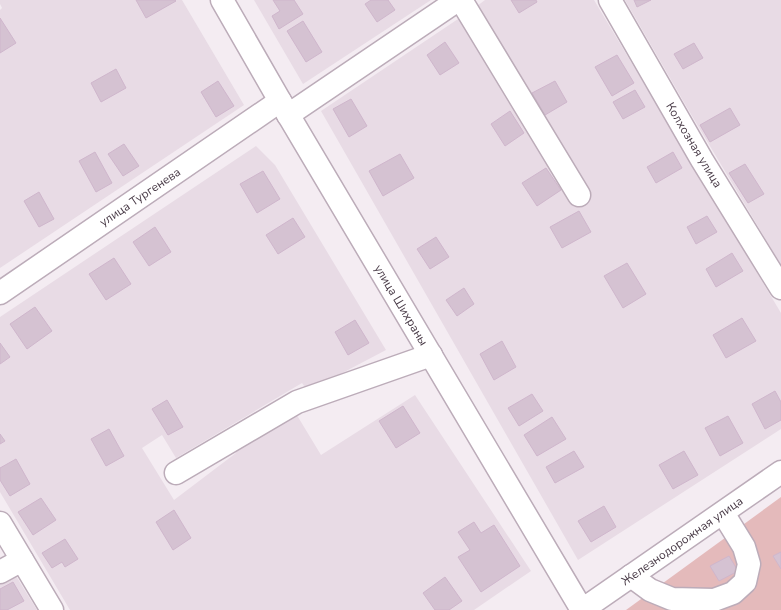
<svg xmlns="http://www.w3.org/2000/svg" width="781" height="610" font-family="'Nunito Sans',sans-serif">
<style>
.residential{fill:#e8dbe5}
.green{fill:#e4babb}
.building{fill:#d5c2d2;stroke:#cfb6cc}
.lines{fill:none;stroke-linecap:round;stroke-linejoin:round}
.minor-casing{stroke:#bcacb9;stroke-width:25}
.minor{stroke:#fff;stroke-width:22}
.labels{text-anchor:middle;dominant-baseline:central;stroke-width:5;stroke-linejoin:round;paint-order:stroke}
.street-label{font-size:12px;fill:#483a46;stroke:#fff}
</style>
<rect width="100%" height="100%" fill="#f4ecf2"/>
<g class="residential">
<polygon points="0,0 182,0 244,105 0,268 0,10 2,8 0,4"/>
<polygon points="254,0 431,0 303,84"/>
<polygon points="485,0 594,0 781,313 781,429 578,560 321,111 461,17 576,207 591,198 477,6"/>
<polygon points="625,0 781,0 781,265 689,111"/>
<polygon points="256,146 275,165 386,350 308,391 302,383 176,458 162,435 142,448 174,500 236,453 234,448 295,412 321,455 415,395 531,571 474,610 70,610 0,492 0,317"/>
<polygon points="16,576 37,610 0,610 0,584"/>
</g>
<polygon class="green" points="781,497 781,610 626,610"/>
<g class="building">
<polygon points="136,0 175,0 176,1 146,18"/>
<polygon points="273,0 294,0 303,14 279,29 272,16 280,11"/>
<polygon points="371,0 388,0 395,10 377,22 365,4"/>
<polygon points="511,0 536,0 537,2 519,13"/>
<polygon points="634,0 651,0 637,7"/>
<polygon points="0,18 16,43 0,53"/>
<polygon points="303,21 322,52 306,62 287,31"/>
<polygon points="445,42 459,63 440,75 427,55"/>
<polygon points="694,43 703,58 683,69 674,54"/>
<polygon points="617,55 634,83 612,96 595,67"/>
<polygon points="116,69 126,88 101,102 91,83"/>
<polygon points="218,81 234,106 216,117 201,92"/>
<polygon points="555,81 567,102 545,115 532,93"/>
<polygon points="635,90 645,107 623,119 613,102"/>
<polygon points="351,99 367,126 349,137 333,109"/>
<polygon points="730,108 740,125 710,142 700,125"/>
<polygon points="510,111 524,133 505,146 491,124"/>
<polygon points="124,144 139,166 123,176 108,154"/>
<polygon points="95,152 112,183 96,192 79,161"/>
<polygon points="673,152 682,168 656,183 647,167"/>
<polygon points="400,154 414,178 383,196 369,171"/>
<polygon points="745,164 764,194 748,203 729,173"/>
<polygon points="546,168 561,190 537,206 522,183"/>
<polygon points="263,171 280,199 257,213 240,184"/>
<polygon points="39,192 54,219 39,227 24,201"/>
<polygon points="579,211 591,232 562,248 550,227"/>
<polygon points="707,216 717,232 696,244 687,227"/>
<polygon points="293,218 305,237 278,254 266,235"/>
<polygon points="155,227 171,252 149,266 133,242"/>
<polygon points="436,237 449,257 430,269 417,249"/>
<polygon points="732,253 743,271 716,287 706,269"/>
<polygon points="114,258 131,284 106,300 89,274"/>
<polygon points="627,263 646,294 623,308 604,276"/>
<polygon points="464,288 474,304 457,316 446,300"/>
<polygon points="35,307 52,331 27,349 10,324"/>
<polygon points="742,318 756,341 726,358 713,335"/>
<polygon points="355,320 369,343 348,355 335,332"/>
<polygon points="502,341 516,367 494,380 480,354"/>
<polygon points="0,343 10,357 0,364"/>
<polygon points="775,391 781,402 781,420 765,429 752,404"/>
<polygon points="532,394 543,411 519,426 508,408"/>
<polygon points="167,400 183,427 168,435 152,409"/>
<polygon points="403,406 420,433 396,448 379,421"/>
<polygon points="728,416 743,443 720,456 705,428"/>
<polygon points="552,417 566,439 537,456 524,435"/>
<polygon points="109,429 124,456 106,466 91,439"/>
<polygon points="0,434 5,441 0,444"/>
<polygon points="574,451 584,467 555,483 546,467"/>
<polygon points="684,451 698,475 673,489 659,465"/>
<polygon points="16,459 30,484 10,496 0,480 0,468"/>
<polygon points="41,498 56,520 33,535 18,512"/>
<polygon points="604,506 616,527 591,542 578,521"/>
<polygon points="174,510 191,538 173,550 156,522"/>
<polygon points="474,522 481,533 494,525 520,566 481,592 458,557 470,550 458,532"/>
<polygon points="65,539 78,559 65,567 62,562 52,568 42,553"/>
<polygon points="781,552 781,569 773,556"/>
<polygon points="729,556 738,571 719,581 710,566"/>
<polygon points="445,577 462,601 449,610 435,610 423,593"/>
<polygon points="13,582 24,601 7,610 0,610 0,589"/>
</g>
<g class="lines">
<g class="minor-casing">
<g id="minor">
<polyline points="222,0 280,101 582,610 781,472"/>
<polyline points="461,0 579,195"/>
<polyline points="610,0 702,160 781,288"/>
<polyline points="288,115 458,0"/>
<polyline points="0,293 280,101"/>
<polyline points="176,473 297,402 431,355"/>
<polyline points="0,523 52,610"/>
<polyline points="0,572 22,560"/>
<polyline points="631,576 650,590 672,599 714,600 733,593 745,582 749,564 744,547 723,513"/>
</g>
</g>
<use href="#minor" class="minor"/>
</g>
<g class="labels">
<g class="street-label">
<text transform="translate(694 145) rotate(59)">Колхозная улица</text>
<text transform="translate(140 197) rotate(-34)">улица Тургенева</text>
<text transform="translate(401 305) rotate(59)">улица Шихраны</text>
<text transform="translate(682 541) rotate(-35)">Железнодорожная улица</text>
</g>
</g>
</svg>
